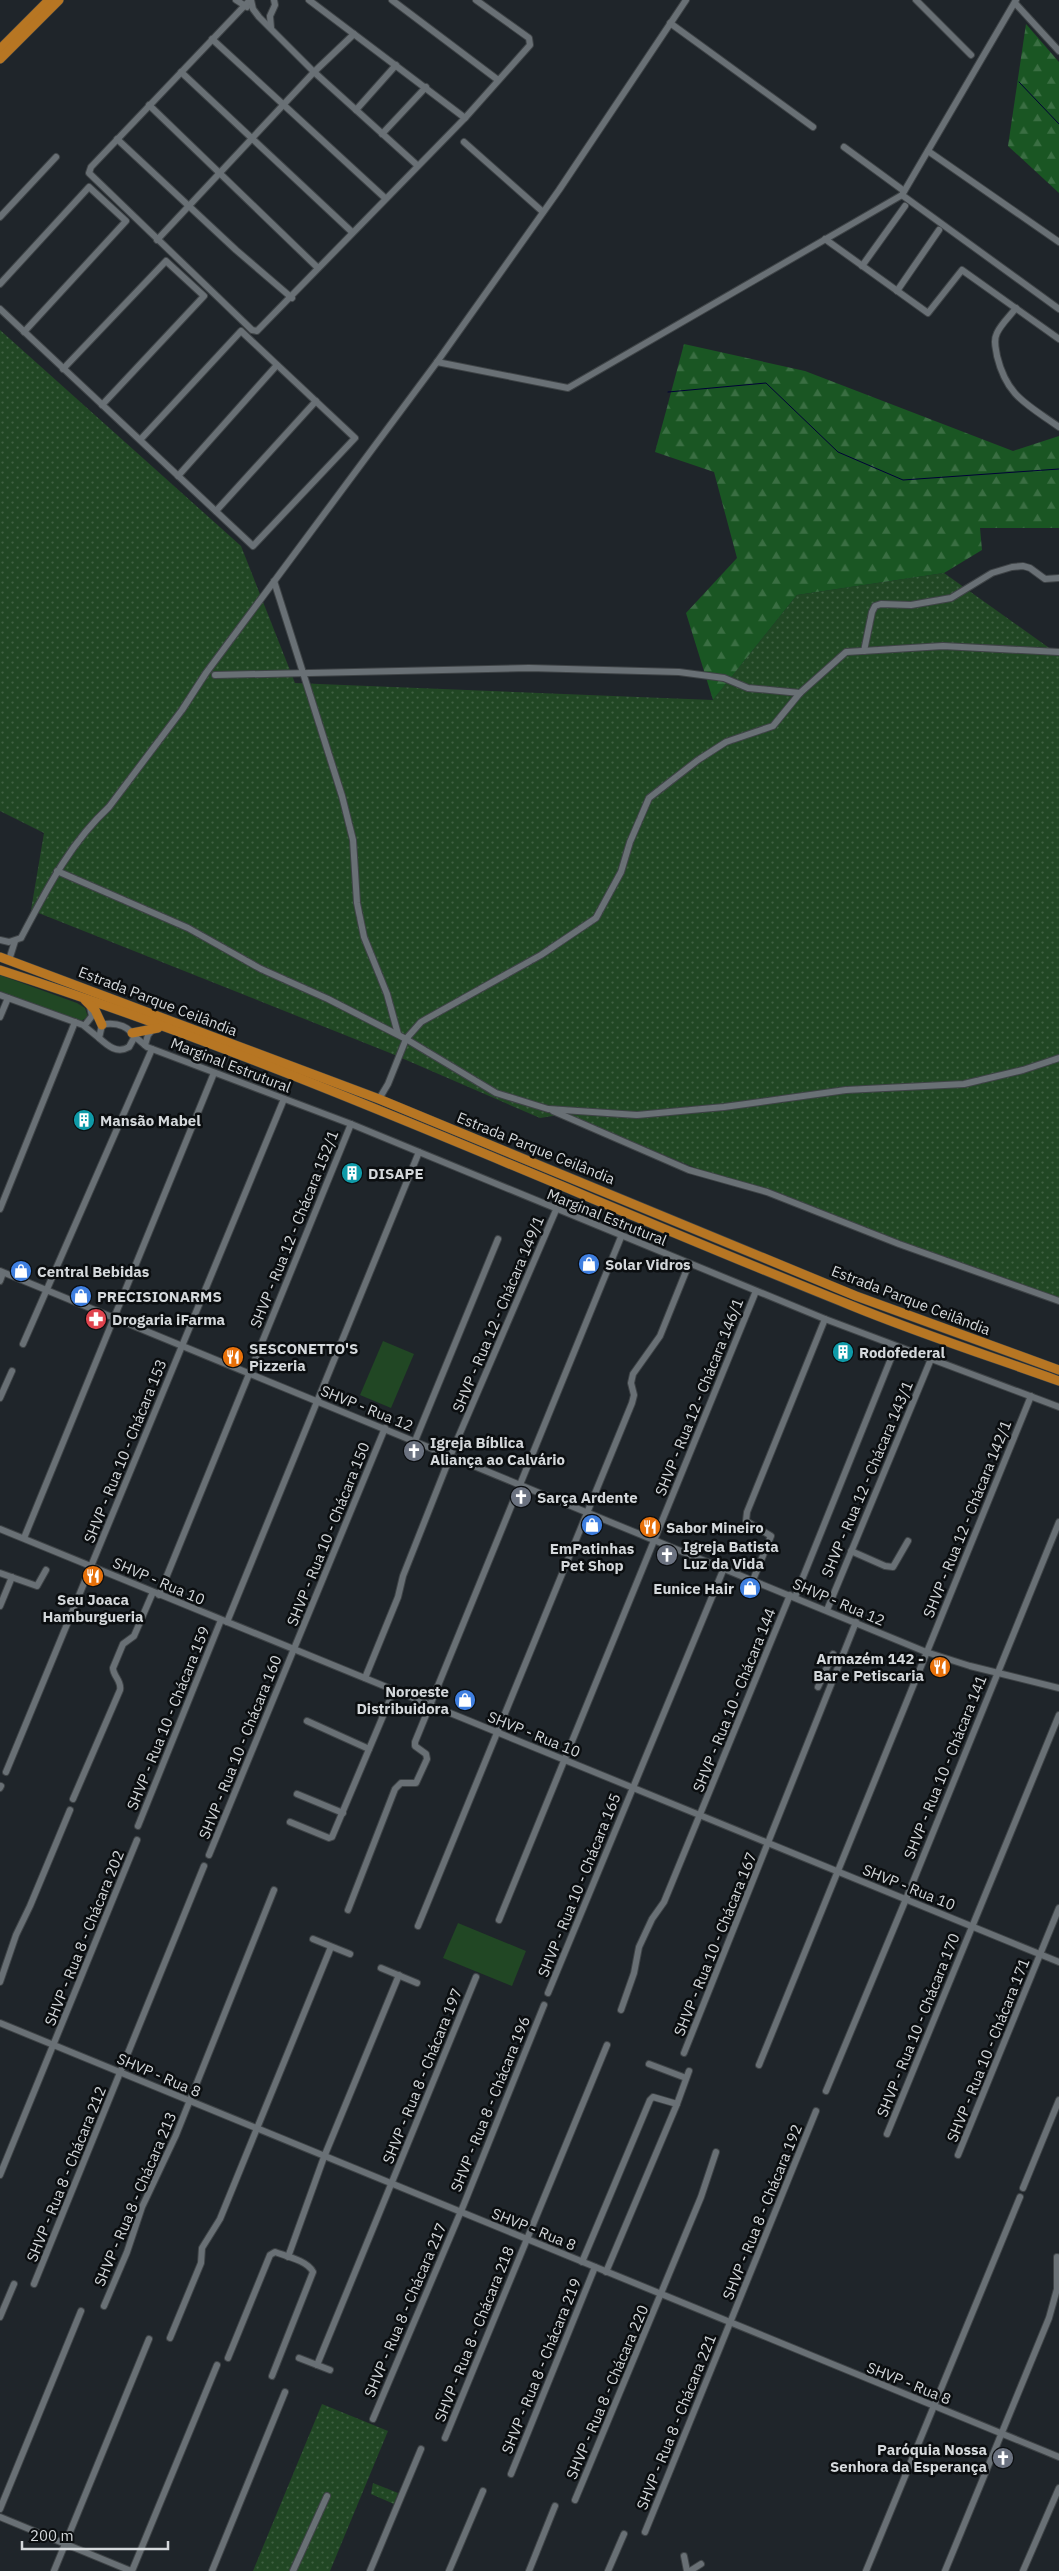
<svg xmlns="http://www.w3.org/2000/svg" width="1059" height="2571" font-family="'IBM Plex Sans',sans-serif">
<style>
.grass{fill:url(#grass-dots)}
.forest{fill:url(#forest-firs)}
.park{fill:#214724}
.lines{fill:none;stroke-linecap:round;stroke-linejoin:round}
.stream{stroke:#000237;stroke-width:1}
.minor-casing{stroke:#3e4346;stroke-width:8}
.highway-casing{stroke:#3e4346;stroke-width:10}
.minor{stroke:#697075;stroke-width:6}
.highway{stroke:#b77623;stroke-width:9}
.labels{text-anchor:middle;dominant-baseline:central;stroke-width:5;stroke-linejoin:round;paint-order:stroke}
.street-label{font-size:15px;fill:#d4d8db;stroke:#0b0e10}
.poi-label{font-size:15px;font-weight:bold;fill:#d4d8db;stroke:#0b0e10;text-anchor:start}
</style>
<defs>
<pattern id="grass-dots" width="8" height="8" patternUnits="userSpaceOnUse" patternTransform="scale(1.25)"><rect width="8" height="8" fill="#214724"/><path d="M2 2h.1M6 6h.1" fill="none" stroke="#406143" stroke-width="1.8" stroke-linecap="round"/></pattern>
<pattern id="forest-firs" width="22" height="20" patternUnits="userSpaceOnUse" patternTransform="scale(1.25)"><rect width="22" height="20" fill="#1a5623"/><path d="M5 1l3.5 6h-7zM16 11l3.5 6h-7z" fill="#3a6e42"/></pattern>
</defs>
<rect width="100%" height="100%" fill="#1f252a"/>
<g class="grass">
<polygon points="0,330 241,546 295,683 713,700 797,595 944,573 1059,655 1059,1298 922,1250 772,1190 710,1174 565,1114 540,1118 390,1053 31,910 44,833 0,811"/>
<polygon points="322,2404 388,2431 330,2571 253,2571"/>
<polygon points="373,2483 398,2493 394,2504 371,2494"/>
</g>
<g class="forest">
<polygon points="1026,24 1059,62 1059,193 1008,146"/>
<polygon points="684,344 805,371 1013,451 1059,436 1059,528 980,528 982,550 944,573 797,595 713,700 686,613 737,558 714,472 655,452"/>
</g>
<g class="park">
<polygon points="0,975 77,1003 85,1008 88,1017 81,1021 0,992"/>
<polygon points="383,1341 414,1354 391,1408 360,1395"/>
<polygon points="458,1923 526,1951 512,1986 443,1958"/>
</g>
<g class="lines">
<g class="stream">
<polyline points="1019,82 1059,124"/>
<polyline points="668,392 766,383 838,452 903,480 1059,469"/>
</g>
<g class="minor-casing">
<g id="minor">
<polyline points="236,0 247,7"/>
<polyline points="250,0 91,167 89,173 252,330 257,331 465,118 530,45 529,38 476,0"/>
<polyline points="251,0 253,9 259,17 314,72 417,165"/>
<polyline points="309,0 465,118"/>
<polyline points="392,0 498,80"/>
<polyline points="916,0 971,55"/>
<polyline points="1015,3 1059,51"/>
<polyline points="670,23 813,127"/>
<polyline points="271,28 270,16 275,5 274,0"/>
<polyline points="212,39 385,198"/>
<polyline points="181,72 352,232"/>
<polyline points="149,105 318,268"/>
<polyline points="356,110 396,65"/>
<polyline points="382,134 426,87"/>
<polyline points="117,139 236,250 292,298"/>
<polyline points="464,142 543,212"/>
<polyline points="844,147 904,191"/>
<polyline points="928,151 1059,242"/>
<polyline points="902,195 1059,309"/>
<polyline points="0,217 56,157"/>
<polyline points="825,239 928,313 962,270 1059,339"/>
<polyline points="157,240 314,72 354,34"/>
<polyline points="862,266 905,206"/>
<polyline points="0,284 89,187 126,221 24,332"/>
<polyline points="897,291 939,230"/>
<path d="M1016 308C1010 316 1001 324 997 333 993 341 996 348 997 356 1007 397 1027 404 1059 427"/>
<polyline points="0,309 253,546 355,438 241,331 140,440"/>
<polyline points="437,362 568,388 902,195 1016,0"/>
<polyline points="63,369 166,261 204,296 102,405"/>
<polyline points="178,476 277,365"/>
<polyline points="216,511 316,401"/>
<polyline points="274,581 342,796 353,840 357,903 364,937 387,994 398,1034"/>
<polyline points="864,651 872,612 875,606 881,604 911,605 951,598 992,573 1012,567 1023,566 1030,568 1045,579 1059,578"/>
<polyline points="215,675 529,668 679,672 724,678 748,688 800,693"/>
<polyline points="57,871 188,928 261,969 328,999 406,1039 496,1093 548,1109 637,1115 724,1107 846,1090 964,1084 1023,1070 1059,1058"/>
<path d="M0 940 9 942 21 938C46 891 69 844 109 807L182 710 206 673 437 362 559 190 686 0"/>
<polyline points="9,960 15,941"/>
<polyline points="0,995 83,1025 99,1038"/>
<polyline points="0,1017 8,998"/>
<path d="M106 1024C117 1023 130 1026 134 1038L129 1047C117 1054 108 1046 99 1038L102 1025Z"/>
<polyline points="85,1025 92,1016 90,1007"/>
<polyline points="133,1035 147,1047 351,1124 825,1319 1059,1407"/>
<polyline points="145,1045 148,1035 153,1029"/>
<polyline points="379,1099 388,1084 406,1039 421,1022 541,955 596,918 621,872 630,842 649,798 698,760 726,742 773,726 800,693 846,652 943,646 1059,652"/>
<polyline points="553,1111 689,1170 767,1192 899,1244 1059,1301"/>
<polyline points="0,1209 75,1022"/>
<polyline points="0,1271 926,1652 970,1666 1059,1688"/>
<polyline points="0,1281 3,1273"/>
<polyline points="23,1344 152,1049"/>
<polyline points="0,1398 12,1371"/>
<polyline points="415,1441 498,1239"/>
<polyline points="0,1529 1059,1962"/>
<polyline points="24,1538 214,1073"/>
<polyline points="851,1551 885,1566 893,1567 908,1541"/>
<polyline points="0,1573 37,1586 46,1570"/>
<polyline points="753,1580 771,1536 746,1521 747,1512 825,1319"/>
<polyline points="159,1595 351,1124"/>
<polyline points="795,1597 896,1346"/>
<polyline points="0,1606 12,1577"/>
<polyline points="827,1610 931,1359"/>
<polyline points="227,1622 419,1152"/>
<polyline points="365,1678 398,1597 403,1576 454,1447 556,1210"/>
<polyline points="818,1687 833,1654"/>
<polyline points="307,1721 369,1749"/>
<polyline points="6,1772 284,1099"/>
<polyline points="0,1788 1,1786"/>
<polyline points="297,1794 343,1813"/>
<path d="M73 1799 120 1690C122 1681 113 1676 113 1668L123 1644 134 1636 153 1592"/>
<polyline points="290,1822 329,1838 332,1837 394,1690"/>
<polyline points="138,1826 221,1620"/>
<polyline points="209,1855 385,1428"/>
<polyline points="348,1910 395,1789 401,1783 416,1783 427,1759 426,1754 415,1746 415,1742 621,1237"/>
<polyline points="499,1920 756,1291"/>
<polyline points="418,1926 632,1403 634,1395 631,1383 633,1374 660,1336 689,1264"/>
<polyline points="313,1939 350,1954"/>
<polyline points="381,1968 417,1983"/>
<polyline points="0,1982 16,1935 30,1906 70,1810"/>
<polyline points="548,1993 724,1568"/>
<polyline points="621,2010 634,1973 639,1947 652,1919 664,1902 790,1595"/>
<polyline points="0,2023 1059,2457"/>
<polyline points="684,2053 856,1622"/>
<polyline points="649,2064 686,2078"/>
<polyline points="759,2065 1031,1396"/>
<polyline points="826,2091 906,1899 1059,1522"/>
<polyline points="677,2104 689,2071"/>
<polyline points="887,2134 1059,1715"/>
<polyline points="958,2155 1059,1908"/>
<polyline points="0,2175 137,1840"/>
<polyline points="1023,2188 1059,2100"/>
<polyline points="288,2257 324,2157 399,1975"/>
<polyline points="582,2262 650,2100 653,2097 677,2104 606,2272"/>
<polyline points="34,2284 204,1866"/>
<polyline points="104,2306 127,2252 142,2207 176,2135 274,1890"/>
<polyline points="0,2317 14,2284"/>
<polyline points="170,2338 201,2263 202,2248 220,2219 331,1947"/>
<path d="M228 2358 270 2255 275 2252C286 2256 308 2261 313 2272L272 2376"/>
<polyline points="299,2358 330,2370"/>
<polyline points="317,2365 476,1977"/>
<polyline points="373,2419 464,2204 544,2005"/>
<polyline points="445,2438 607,2045"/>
<polyline points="511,2474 595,2267"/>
<polyline points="575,2500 701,2197 716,2152"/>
<polyline points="0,2509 81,2311"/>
<polyline points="0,2517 131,2571"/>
<polyline points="645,2532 816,2111"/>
<polyline points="684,2556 687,2571"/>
<polyline points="54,2571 149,2339"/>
<polyline points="132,2571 217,2365"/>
<polyline points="212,2571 285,2392"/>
<polyline points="293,2571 327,2496"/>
<polyline points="370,2571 421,2449"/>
<polyline points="449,2571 483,2491"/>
<polyline points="529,2571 555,2506"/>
<polyline points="608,2571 624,2534"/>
<polyline points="690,2571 701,2564"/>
<polyline points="866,2571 1020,2197"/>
<polyline points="945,2571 1049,2318 1057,2289 1057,2257"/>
<polyline points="1023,2571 1059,2488"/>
</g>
</g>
<g class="highway-casing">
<g id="highway">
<polyline points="0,49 49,0"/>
<polyline points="0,59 59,0"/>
<polyline points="0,957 379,1099 856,1296 1059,1370"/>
<path d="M0 970C290 1063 567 1192 850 1305 918 1333 989 1356 1059 1381"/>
<polyline points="85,1000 95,1010 102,1025"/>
<polyline points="132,1033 158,1028"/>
</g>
</g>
<use href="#minor" class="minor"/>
<use href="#highway" class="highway"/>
</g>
<defs>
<g id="building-disc" transform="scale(1.125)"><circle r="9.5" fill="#0f9aa8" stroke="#0b0e10"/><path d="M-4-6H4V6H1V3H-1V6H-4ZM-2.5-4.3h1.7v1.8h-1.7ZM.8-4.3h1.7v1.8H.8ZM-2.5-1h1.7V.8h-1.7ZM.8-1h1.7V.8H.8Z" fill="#fff"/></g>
<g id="shop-disc" transform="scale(1.125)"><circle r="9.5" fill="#3f7fe0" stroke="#0b0e10"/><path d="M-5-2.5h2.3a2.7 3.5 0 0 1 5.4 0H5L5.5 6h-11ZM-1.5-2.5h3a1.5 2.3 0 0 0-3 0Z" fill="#fff"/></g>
<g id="pharmacy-disc" transform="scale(1.125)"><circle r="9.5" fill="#e0444e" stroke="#0b0e10"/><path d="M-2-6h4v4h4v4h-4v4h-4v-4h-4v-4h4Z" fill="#fff"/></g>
<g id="restaurant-disc" transform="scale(1.125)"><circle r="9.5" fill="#e8710a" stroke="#0b0e10"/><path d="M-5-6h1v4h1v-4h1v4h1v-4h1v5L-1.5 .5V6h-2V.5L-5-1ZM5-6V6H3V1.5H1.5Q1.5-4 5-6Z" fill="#fff"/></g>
<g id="church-disc" transform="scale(1.125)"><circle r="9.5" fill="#6b7280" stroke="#0b0e10"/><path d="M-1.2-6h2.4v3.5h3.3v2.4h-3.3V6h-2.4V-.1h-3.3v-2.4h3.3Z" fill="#fff"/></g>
</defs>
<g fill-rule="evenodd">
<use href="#building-disc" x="84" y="1120"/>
<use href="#building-disc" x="352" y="1173"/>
<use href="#shop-disc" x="589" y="1264"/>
<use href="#shop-disc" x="21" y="1271"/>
<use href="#shop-disc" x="81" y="1296"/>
<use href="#pharmacy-disc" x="96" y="1319"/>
<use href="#building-disc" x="843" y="1352"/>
<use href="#restaurant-disc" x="233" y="1357"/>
<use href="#church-disc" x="414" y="1451"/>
<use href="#church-disc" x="521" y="1497"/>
<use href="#shop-disc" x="592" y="1525"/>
<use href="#restaurant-disc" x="650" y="1527"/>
<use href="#church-disc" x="667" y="1555"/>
<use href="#restaurant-disc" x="93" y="1576"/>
<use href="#shop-disc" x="750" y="1588"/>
<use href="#restaurant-disc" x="940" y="1667"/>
<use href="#shop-disc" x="465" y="1700"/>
<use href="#church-disc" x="1003" y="2458"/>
</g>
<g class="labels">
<g class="street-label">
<text transform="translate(158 1001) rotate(21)">Estrada Parque Ceilândia</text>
<text transform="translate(231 1065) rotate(21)">Marginal Estrutural</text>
<text transform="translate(536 1148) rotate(22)">Estrada Parque Ceilândia</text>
<text transform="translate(607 1217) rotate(22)">Marginal Estrutural</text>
<text transform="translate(294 1229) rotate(-68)">SHVP - Rua 12 - Chácara 152/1</text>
<text transform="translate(911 1300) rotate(21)">Estrada Parque Ceilândia</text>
<text transform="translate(498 1314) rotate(-67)">SHVP - Rua 12 - Chácara 149/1</text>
<text transform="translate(699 1397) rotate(-68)">SHVP - Rua 12 - Chácara 146/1</text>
<text transform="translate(367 1408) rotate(22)">SHVP - Rua 12</text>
<text transform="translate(125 1451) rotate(-68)">SHVP - Rua 10 - Chácara 153</text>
<text transform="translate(867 1479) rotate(-67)">SHVP - Rua 12 - Chácara 143/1</text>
<text transform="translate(967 1519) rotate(-68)">SHVP - Rua 12 - Chácara 142/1</text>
<text transform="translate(328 1534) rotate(-68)">SHVP - Rua 10 - Chácara 150</text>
<text transform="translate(159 1581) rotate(23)">SHVP - Rua 10</text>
<text transform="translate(839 1602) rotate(23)">SHVP - Rua 12</text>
<text transform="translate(734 1700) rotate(-68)">SHVP - Rua 10 - Chácara 144</text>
<text transform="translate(168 1718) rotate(-68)">SHVP - Rua 10 - Chácara 159</text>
<text transform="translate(534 1734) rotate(22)">SHVP - Rua 10</text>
<text transform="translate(240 1747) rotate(-68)">SHVP - Rua 10 - Chácara 160</text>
<text transform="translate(945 1767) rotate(-68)">SHVP - Rua 10 - Chácara 141</text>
<text transform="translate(579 1885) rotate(-68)">SHVP - Rua 10 - Chácara 165</text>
<text transform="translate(909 1887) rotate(22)">SHVP - Rua 10</text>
<text transform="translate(84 1938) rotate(-68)">SHVP - Rua 8 - Chácara 202</text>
<text transform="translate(715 1944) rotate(-68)">SHVP - Rua 10 - Chácara 167</text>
<text transform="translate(918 2025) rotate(-68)">SHVP - Rua 10 - Chácara 170</text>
<text transform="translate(988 2050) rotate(-68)">SHVP - Rua 10 - Chácara 171</text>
<text transform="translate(159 2075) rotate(23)">SHVP - Rua 8</text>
<text transform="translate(422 2076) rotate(-68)">SHVP - Rua 8 - Chácara 197</text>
<text transform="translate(490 2104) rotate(-68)">SHVP - Rua 8 - Chácara 196</text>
<text transform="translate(66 2174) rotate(-68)">SHVP - Rua 8 - Chácara 212</text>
<text transform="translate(135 2199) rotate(-67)">SHVP - Rua 8 - Chácara 213</text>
<text transform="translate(762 2212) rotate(-68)">SHVP - Rua 8 - Chácara 192</text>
<text transform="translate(534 2229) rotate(22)">SHVP - Rua 8</text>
<text transform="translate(405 2310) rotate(-67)">SHVP - Rua 8 - Chácara 217</text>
<text transform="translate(474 2334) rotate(-68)">SHVP - Rua 8 - Chácara 218</text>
<text transform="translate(541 2366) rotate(-68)">SHVP - Rua 8 - Chácara 219</text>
<text transform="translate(909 2383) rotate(22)">SHVP - Rua 8</text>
<text transform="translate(607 2392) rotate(-67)">SHVP - Rua 8 - Chácara 220</text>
<text transform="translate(676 2422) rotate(-68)">SHVP - Rua 8 - Chácara 221</text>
</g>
<g class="poi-label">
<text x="100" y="1120">Mansão Mabel</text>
<text x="368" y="1173">DISAPE</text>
<text x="605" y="1264">Solar Vidros</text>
<text x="37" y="1271">Central Bebidas</text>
<text x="97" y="1296">PRECISIONARMS</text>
<text x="112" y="1319">Drogaria iFarma</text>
<text x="249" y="1348">SESCONETTO'S<tspan x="249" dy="17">Pizzeria</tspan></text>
<text x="859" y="1352">Rodofederal</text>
<text x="430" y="1442">Igreja Bíblica<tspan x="430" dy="17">Aliança ao Calvário</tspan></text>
<text x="537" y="1497">Sarça Ardente</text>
<text x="666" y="1527">Sabor Mineiro</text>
<text x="683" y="1546">Igreja Batista<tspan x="683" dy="17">Luz da Vida</tspan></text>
<text x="592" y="1548" text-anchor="middle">EmPatinhas<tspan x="592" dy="17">Pet Shop</tspan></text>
<text x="734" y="1588" text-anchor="end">Eunice Hair</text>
<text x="93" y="1599" text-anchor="middle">Seu Joaca<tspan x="93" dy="17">Hamburgueria</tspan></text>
<text x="924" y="1658" text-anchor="end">Armazém 142 -<tspan x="924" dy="17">Bar e Petiscaria</tspan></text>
<text x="449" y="1691" text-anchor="end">Noroeste<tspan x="449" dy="17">Distribuidora</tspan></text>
<text x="987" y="2449" text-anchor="end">Paróquia Nossa<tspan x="987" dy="17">Senhora da Esperança</tspan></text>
</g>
</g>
<path d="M22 2541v8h146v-8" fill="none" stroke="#d4d8db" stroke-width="2.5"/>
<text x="30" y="2541" font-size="15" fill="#d4d8db" stroke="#0b0e10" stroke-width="4" paint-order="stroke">200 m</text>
</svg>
